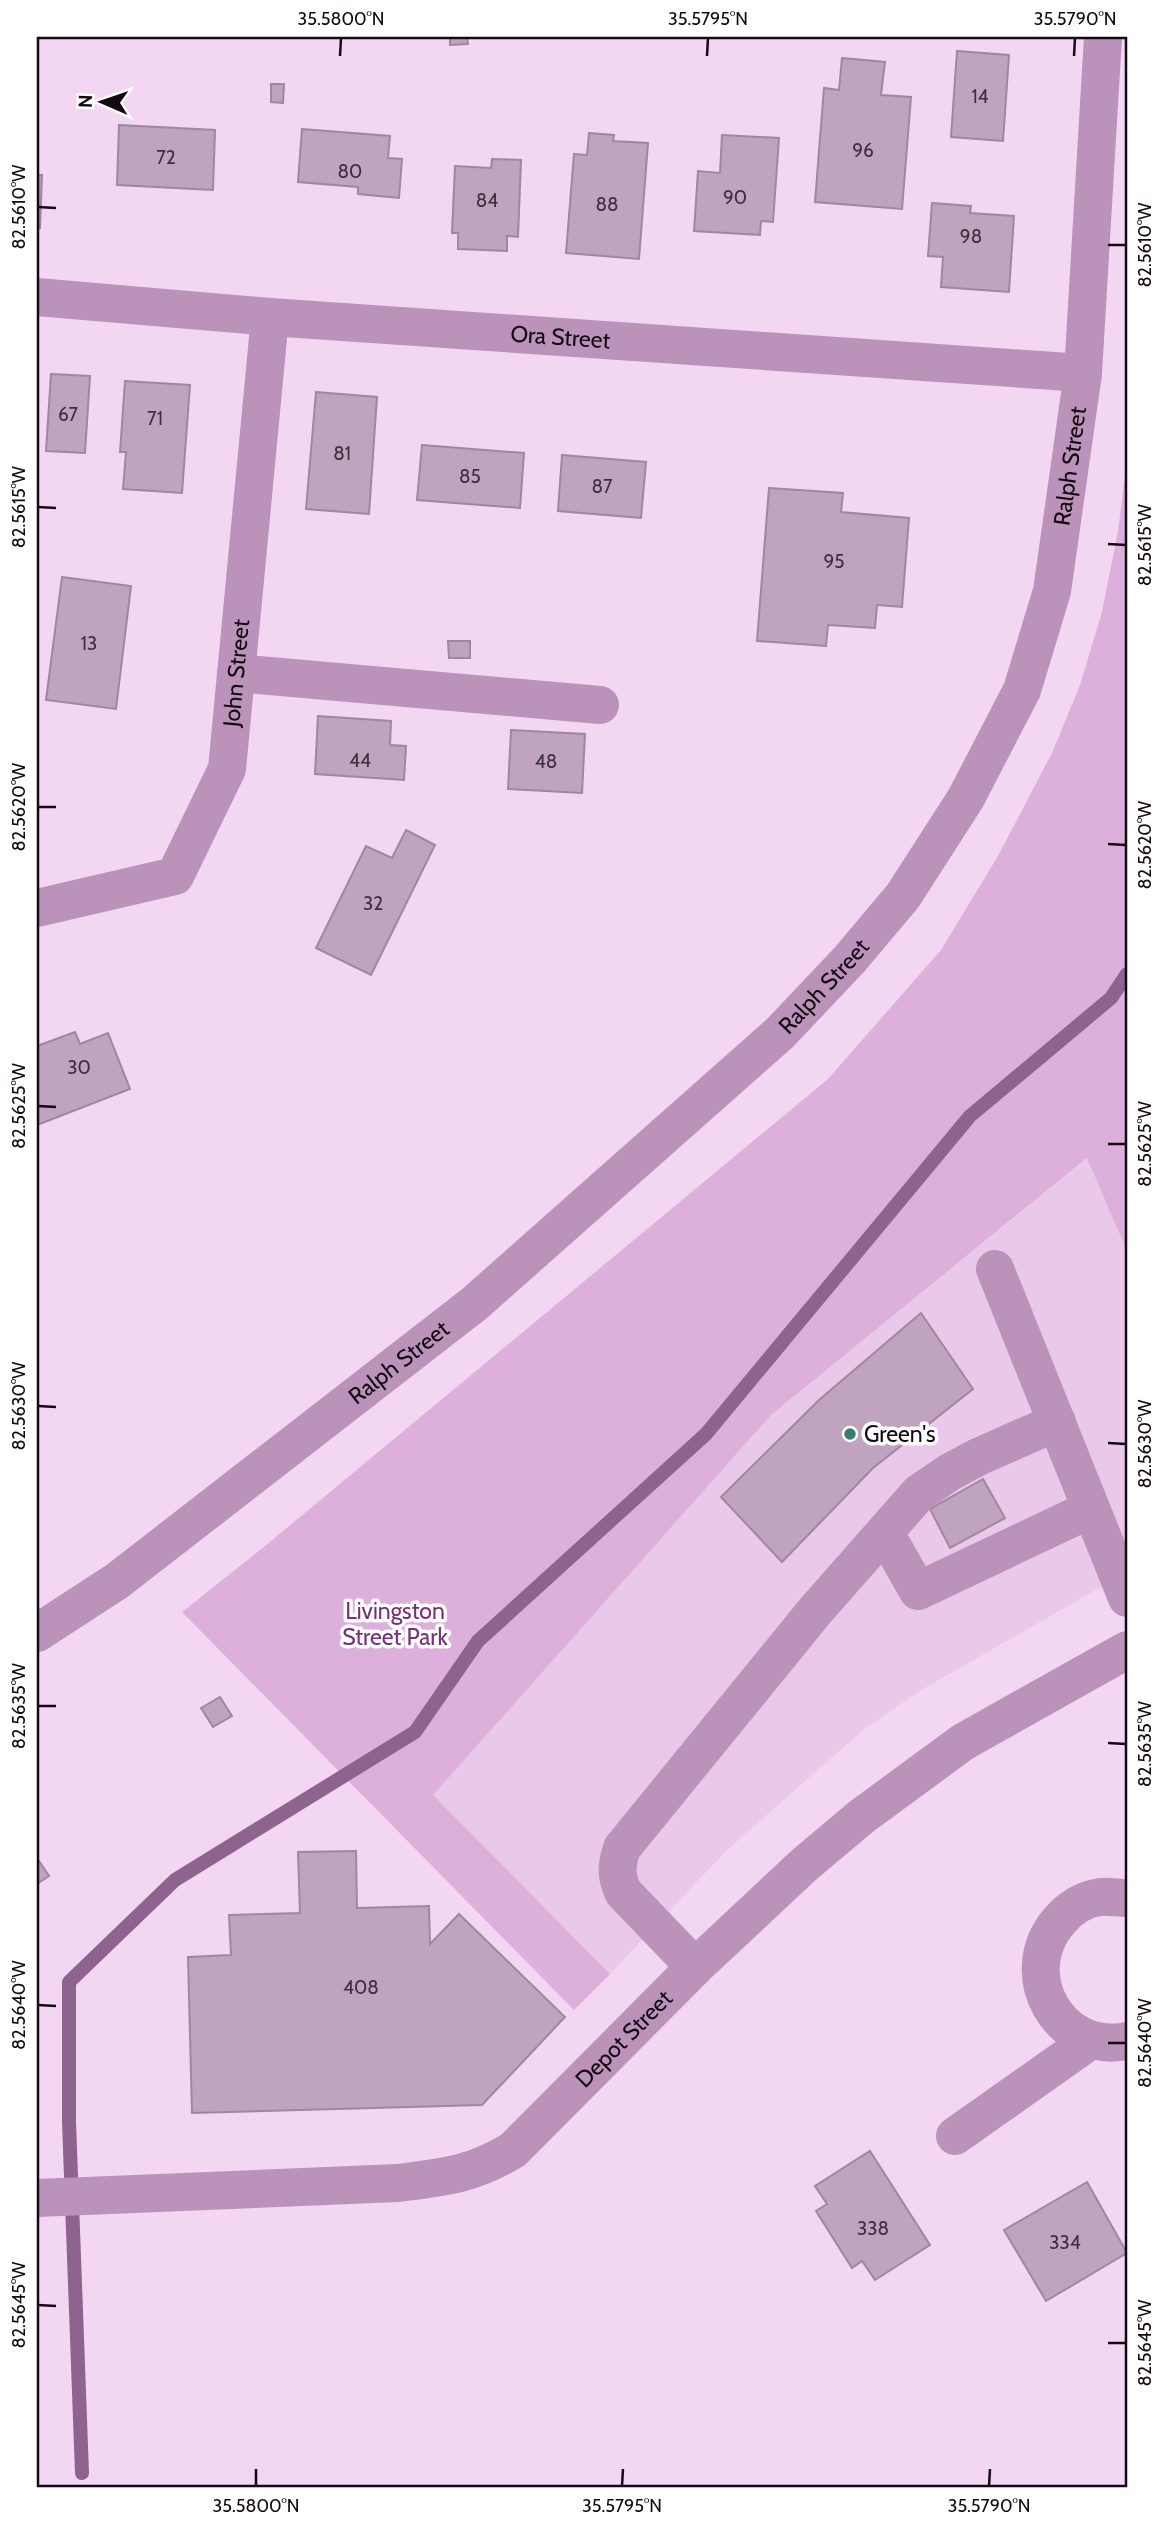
<svg xmlns="http://www.w3.org/2000/svg" width="1164" height="2525" font-family="Cabin,sans-serif">
<style>
.built{fill:#eac8ea}
.green{fill:#dcb0db}
.lines{fill:none;stroke-linecap:round;stroke-linejoin:round}
.stream{stroke:#8e638e;stroke-width:14}
.building{fill:#c0a4bf;stroke:#a186a0;stroke-width:2}
.minor{stroke:#bb92ba;stroke-width:38}
.ticks{fill:none;stroke:#130a13;stroke-width:2.5}
.poi-dot{fill:#397b6c;stroke:#fff;stroke-width:2.5}
.labels{text-anchor:middle;dominant-baseline:central;stroke-width:7;stroke-linejoin:round;paint-order:stroke}
.number-label{font-size:19px;fill:#3e303e}
.street-label{font-size:23px;fill:#130a13;stroke:#fff}
.poi-label{font-size:23px;fill:#130a13;stroke:#fff;text-anchor:start}
.park-label{font-size:23px;fill:#753076;stroke:#fff}
.neatline{fill:none;stroke:#130a13;stroke-width:2.5}
.ticks-label{font-size:18px;text-anchor:middle;fill:#130a13}
</style>
<rect width="100%" height="100%" fill="#f3d6f2"/>
<polygon class="built" points="1088,1158 1127,1251 1127,1572 918,1692 863,1730 727,1850 610,1974 432,1796 771,1415"/>
<polygon class="green" points="1127,458 1127,1251 1087,1158 771,1415 433,1795 610,1974 574,2010 182,1612 265,1546 828,1079 941,950 998,856 1052,753 1080,685 1102,612 1118,532"/>
<g class="lines">
<polyline class="stream" points="82,2473 69,2122 69,1982 175,1880 415,1732 478,1641 706,1434 970,1116 1111,998 1127,974"/>
</g>
<g class="building">
<polygon points="450,37 467,37 468,44 450,45"/>
<polygon points="957,51 1009,55 1003,141 951,137"/>
<polygon points="842,58 885,62 881,95 911,97 902,209 815,202 824,88 839,90"/>
<polygon points="271,84 284,84 283,103 271,102"/>
<polygon points="119,125 215,130 213,190 117,185"/>
<polygon points="302,129 390,136 388,158 402,159 399,198 358,194 358,187 298,182"/>
<polygon points="589,133 614,135 613,141 648,143 639,259 566,253 574,154 587,155"/>
<polygon points="722,135 779,138 773,222 761,221 760,235 694,231 698,171 720,173"/>
<polygon points="492,159 521,160 518,237 507,236 507,251 458,249 458,233 452,233 455,166 491,168"/>
<polygon points="37,175 42,175 40,228 37,228"/>
<polygon points="932,203 971,206 970,213 1014,216 1009,292 941,287 943,257 928,256"/>
<polygon points="51,374 90,376 85,453 46,451"/>
<polygon points="125,381 190,385 182,493 123,489 126,452 120,452"/>
<polygon points="316,392 377,397 369,514 306,509"/>
<polygon points="422,445 524,453 520,508 417,500"/>
<polygon points="562,455 646,462 641,518 558,511"/>
<polygon points="769,488 843,493 841,512 909,518 902,607 877,605 875,628 828,625 826,646 757,641"/>
<polygon points="62,577 131,586 116,709 46,700"/>
<polygon points="448,641 470,641 470,658 449,658"/>
<polygon points="318,716 391,721 390,745 406,746 404,780 315,774"/>
<polygon points="511,730 585,734 582,793 508,789"/>
<polygon points="406,830 435,845 371,975 316,948 366,846 392,858"/>
<polygon points="75,1032 80,1044 108,1033 130,1089 37,1125 37,1046"/>
<polygon points="921,1313 973,1389 873,1468 782,1562 721,1497 819,1400"/>
<polygon points="983,1479 1005,1518 950,1548 930,1509"/>
<polygon points="220,1697 232,1716 213,1727 201,1708"/>
<polygon points="356,1851 357,1908 429,1906 430,1944 459,1914 565,2017 482,2105 192,2113 188,1957 231,1955 229,1915 300,1913 298,1852"/>
<polygon points="37,1858 49,1876 37,1884"/>
<polygon points="870,2151 930,2245 875,2280 862,2261 852,2268 816,2211 827,2204 815,2186"/>
<polygon points="1087,2182 1127,2253 1046,2301 1004,2230"/>
</g>
<g class="lines">
<g class="minor">
<path id="s1" d="M37 297 270 317 1083 373"/>
<polyline points="236,673 600,705"/>
<path id="s2" d="M37 908 175 876 227 769 270 317"/>
<polyline points="995,1269 1127,1598"/>
<polyline points="885,1533 918,1591 1091,1509"/>
<path id="s3" d="M37 1633 117 1581 474 1304 780 1033 850 959 903 896 966 798 1022 690 1052 591 1083 373 1103 37"/>
<path d="M1127 1898C1119 1898 1108 1896 1100 1897 1084 1899 1069 1909 1059 1921 1014 1973 1058 2055 1127 2041"/>
<path d="M695 1967 623 1892C616 1876 616 1866 622 1848L815 1611 919 1493 950 1472 978 1457 1057 1422"/>
<polyline points="955,2136 1091,2040"/>
<path id="s4" d="M37 2198 398 2183C444 2177 472 2175 513 2150L695 1967 804 1865 861 1817 963 1742 1127 1650"/>
</g>
</g>
<path class="ticks" d="M340 56 341 38M707 56 708 38M1074 56 1075 38M38 207 56 208M1108 245H1126M38 507 56 508M1108 544 1126 545M38 807H56M1108 844 1126 845M38 1106 56 1107M1108 1144H1126M38 1406 56 1407M1108 1443 1126 1444M38 1706H56M1108 1743 1126 1744M38 2005 56 2006M1108 2043H1126M38 2305 56 2306M1108 2343H1126M256 2486V2469M622 2486 623 2469M989 2486 990 2469"/>
<circle class="poi-dot" cx="850" cy="1434" r="7"/>
<g class="labels">
<g class="number-label">
<text x="980" y="96">14</text>
<text x="863" y="150">96</text>
<text x="166" y="157">72</text>
<text x="350" y="171">80</text>
<text x="735" y="197">90</text>
<text x="487" y="200">84</text>
<text x="607" y="204">88</text>
<text x="971" y="236">98</text>
<text x="68" y="414">67</text>
<text x="155" y="418">71</text>
<text x="342" y="453">81</text>
<text x="470" y="476">85</text>
<text x="602" y="486">87</text>
<text x="834" y="561">95</text>
<text x="89" y="643">13</text>
<text x="360" y="760">44</text>
<text x="546" y="761">48</text>
<text x="373" y="903">32</text>
<text x="79" y="1067">30</text>
<text x="361" y="1987">408</text>
<text x="873" y="2228">338</text>
<text x="1065" y="2242">334</text>
</g>
<g class="street-label">
<text stroke="none"><textPath href="#s1" startOffset="525">Ora Street</textPath></text>
<text stroke="none"><textPath href="#s3" startOffset="1608">Ralph Street</textPath></text>
<text stroke="none"><textPath href="#s2" startOffset="357">John Street</textPath></text>
<text stroke="none"><textPath href="#s3" startOffset="1020">Ralph Street</textPath></text>
<text stroke="none"><textPath href="#s3" startOffset="452">Ralph Street</textPath></text>
<text stroke="none"><textPath href="#s4" startOffset="639">Depot Street</textPath></text>
</g>
<g class="poi-label">
<text x="864" y="1434">Green's</text>
</g>
<g class="park-label">
<text x="395" y="1611">Livingston<tspan x="395" dy="26">Street Park</tspan></text>
</g>
</g>
<rect width="1164" height="2525" fill="none" stroke="#ffffff" stroke-width="77"/>
<g transform="translate(102 102) rotate(272)" stroke="#ffffff" stroke-width="5" paint-order="stroke">
<path d="M0-5L12 26L0 18L-12 26Z" fill="#130a13"/>
<text y="-10" font-size="19" font-weight="bold" text-anchor="middle" fill="#130a13">N</text>
</g>
<rect x="38" y="38" width="1088" height="2448" class="neatline"/>
<g class="ticks-label">
<text x="341" y="25">35.5800°N</text>
<text x="708" y="25">35.5795°N</text>
<text x="1075" y="25">35.5790°N</text>
<text transform="translate(19 207) rotate(-90)" y="6">82.5610°W</text>
<text transform="translate(1145 245) rotate(-90)" y="6">82.5610°W</text>
<text transform="translate(19 507) rotate(-90)" y="6">82.5615°W</text>
<text transform="translate(1145 545) rotate(-90)" y="6">82.5615°W</text>
<text transform="translate(19 807) rotate(-90)" y="6">82.5620°W</text>
<text transform="translate(1145 845) rotate(-90)" y="6">82.5620°W</text>
<text transform="translate(19 1106) rotate(-90)" y="6">82.5625°W</text>
<text transform="translate(1145 1144) rotate(-90)" y="6">82.5625°W</text>
<text transform="translate(19 1406) rotate(-90)" y="6">82.5630°W</text>
<text transform="translate(1145 1444) rotate(-90)" y="6">82.5630°W</text>
<text transform="translate(19 1706) rotate(-90)" y="6">82.5635°W</text>
<text transform="translate(1145 1744) rotate(-90)" y="6">82.5635°W</text>
<text transform="translate(19 2005) rotate(-90)" y="6">82.5640°W</text>
<text transform="translate(1145 2043) rotate(-90)" y="6">82.5640°W</text>
<text transform="translate(19 2305) rotate(-90)" y="6">82.5645°W</text>
<text transform="translate(1145 2343) rotate(-90)" y="6">82.5645°W</text>
<text x="256" y="2512">35.5800°N</text>
<text x="622" y="2512">35.5795°N</text>
<text x="989" y="2512">35.5790°N</text>
</g>
</svg>
